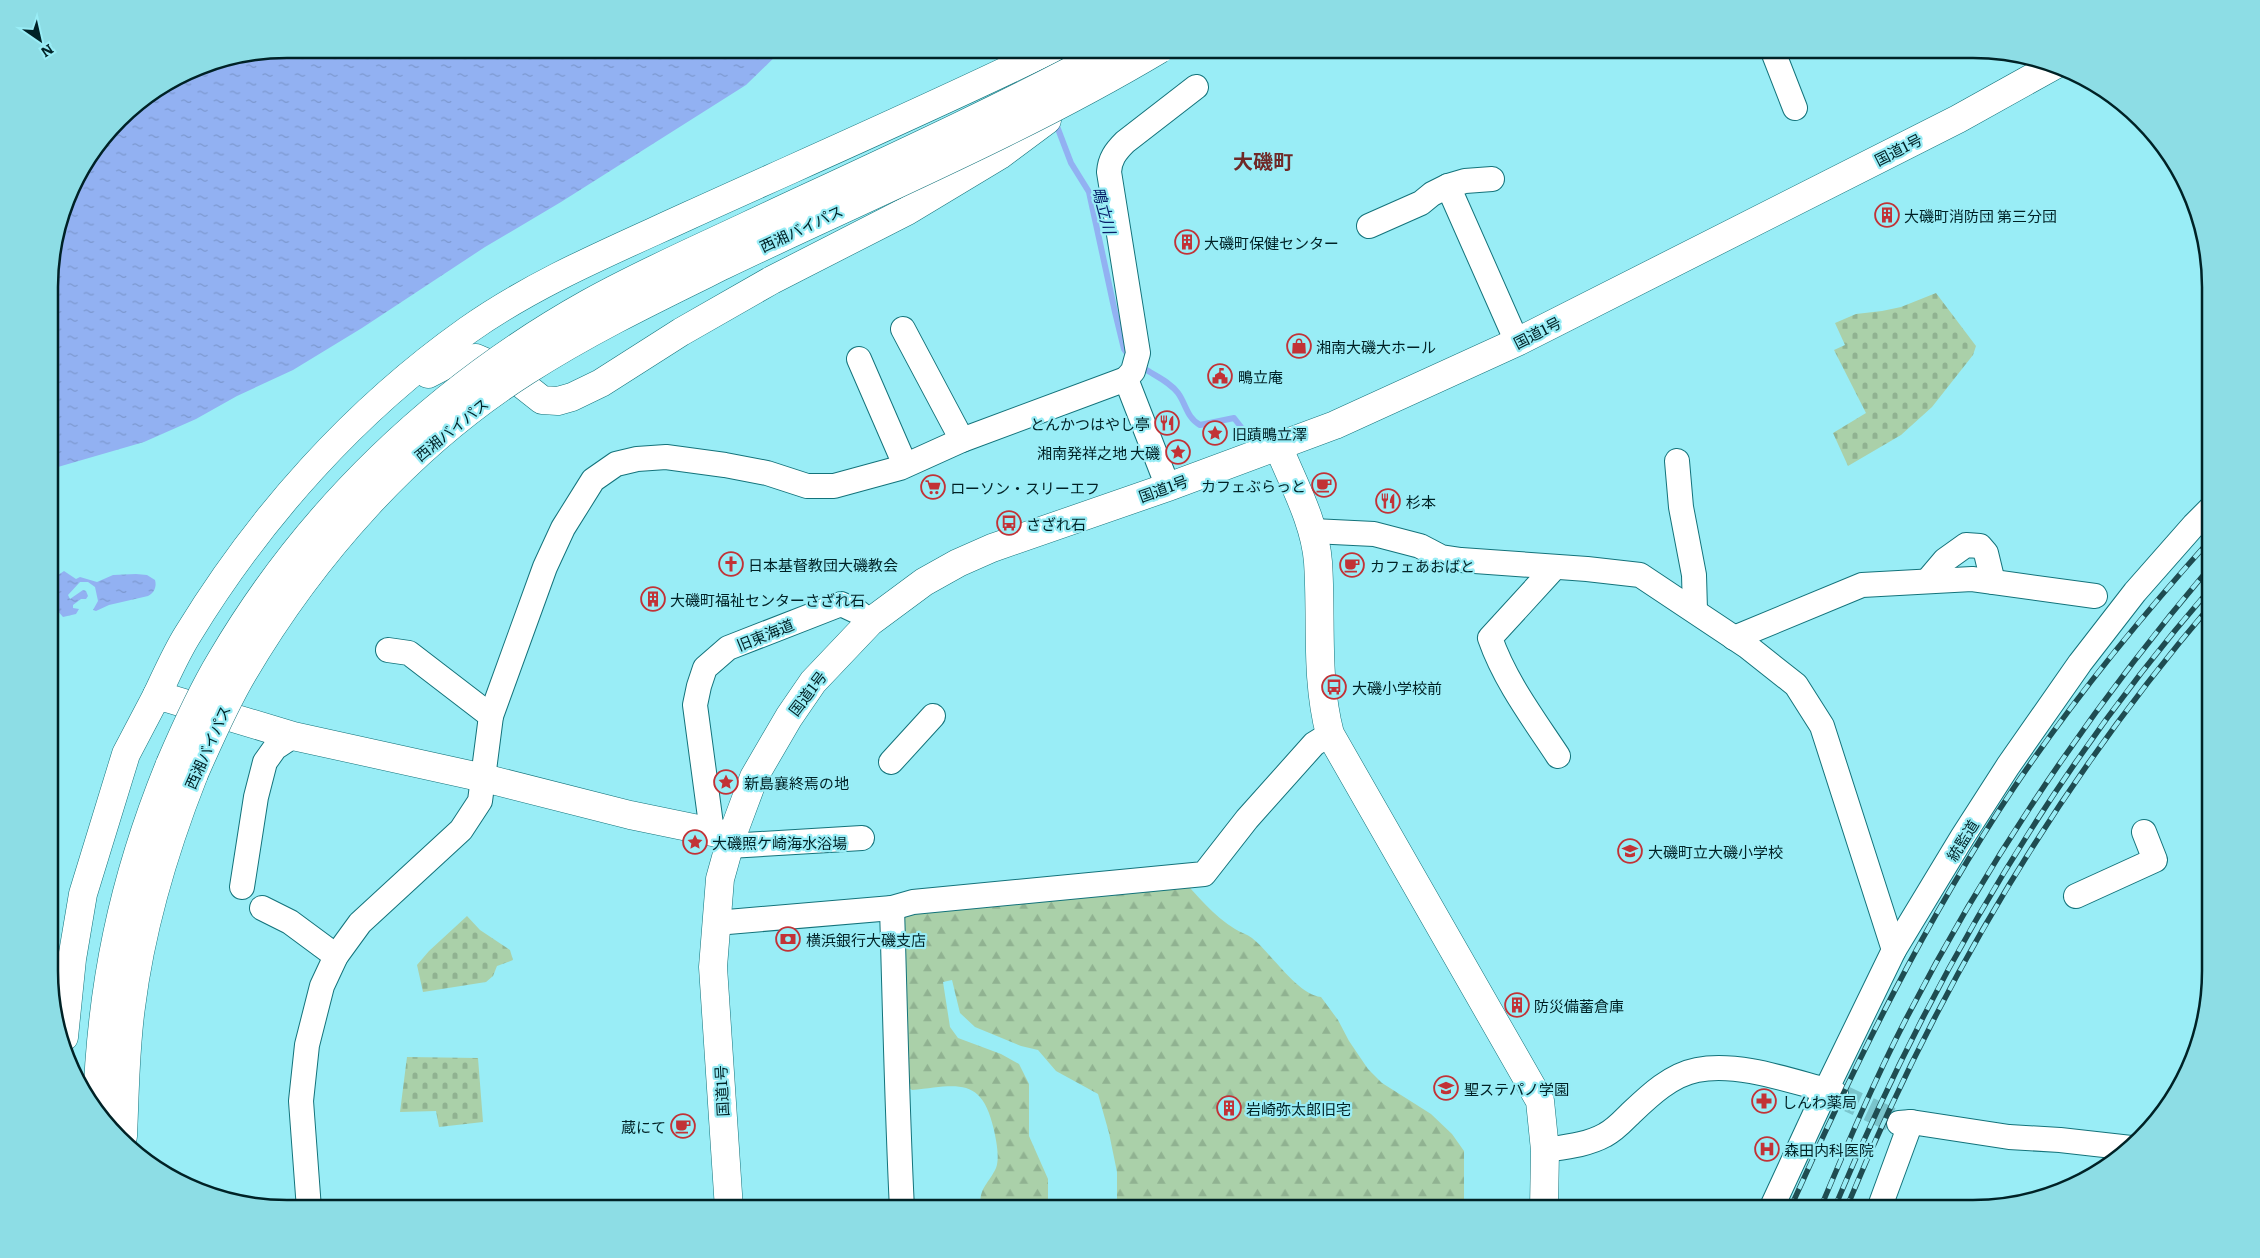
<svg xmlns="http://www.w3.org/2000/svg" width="2260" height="1258" font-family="Literata,'Noto Sans JP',serif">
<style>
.forest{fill:url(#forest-firs)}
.cemetery{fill:url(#cemetery-stones)}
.water{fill:url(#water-ripples)}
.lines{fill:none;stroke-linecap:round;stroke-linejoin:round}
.stream{stroke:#92b1f2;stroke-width:6}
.minor-tunnel{stroke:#7ac4cc;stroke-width:24;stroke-dasharray:24 12;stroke-linecap:butt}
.minor-casing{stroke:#13737b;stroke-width:26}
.tertiary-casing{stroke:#13737b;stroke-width:29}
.trunk-casing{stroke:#13737b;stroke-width:29}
.motorway-casing{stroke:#13737b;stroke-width:29}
.minor{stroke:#fff;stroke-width:24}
.tertiary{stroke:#fff;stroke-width:28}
.trunk{stroke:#fff;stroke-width:28}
.motorway{stroke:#fff;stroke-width:28}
.rail-casing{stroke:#1f4c51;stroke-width:5.5}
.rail{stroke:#99edf6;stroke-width:4;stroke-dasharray:11;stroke-linecap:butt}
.motorway-bridge-casing{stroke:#13737b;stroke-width:29;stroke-linecap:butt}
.motorway-bridge{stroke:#fff;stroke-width:28}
.labels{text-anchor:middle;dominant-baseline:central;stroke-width:4.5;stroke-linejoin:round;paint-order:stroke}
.street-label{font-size:15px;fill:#002226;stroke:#99edf6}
.poi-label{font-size:15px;fill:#002226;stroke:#99edf6;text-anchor:start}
.water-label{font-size:16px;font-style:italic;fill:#072069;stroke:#99edf6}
.district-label{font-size:20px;font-weight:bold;fill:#6f2927;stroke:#99edf6}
.rim{fill:none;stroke:#002226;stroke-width:2.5}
</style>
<defs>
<pattern id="forest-firs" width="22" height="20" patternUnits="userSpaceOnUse" patternTransform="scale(1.25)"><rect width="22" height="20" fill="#aad0a9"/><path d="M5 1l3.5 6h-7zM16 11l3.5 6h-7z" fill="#90b291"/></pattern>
<pattern id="cemetery-stones" width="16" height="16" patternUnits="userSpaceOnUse" patternTransform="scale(1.25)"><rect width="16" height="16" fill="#aad0a9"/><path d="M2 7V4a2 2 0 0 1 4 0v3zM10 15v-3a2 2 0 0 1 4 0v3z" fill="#90b291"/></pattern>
<pattern id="water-ripples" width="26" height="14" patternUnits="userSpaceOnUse" patternTransform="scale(1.25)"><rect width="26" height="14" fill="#92b1f2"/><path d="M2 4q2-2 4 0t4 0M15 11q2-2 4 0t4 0" fill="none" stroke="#7c98cf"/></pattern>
</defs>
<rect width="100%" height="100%" fill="#99edf6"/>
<path class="forest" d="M1180 876C1195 894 1215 917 1235 929 1241 933 1247 934 1252 938 1271 953 1298 995 1321 997L1338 1020 1349 1041 1368 1069 1382 1083 1431 1114 1452 1134 1464 1151V1209H1117V1172L1109 1133 1098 1094 1056 1071 1038 1050 1021 1046 975 1027 960 1013 952 980 943 982 950 1027 958 1038 1001 1054 1019 1064 1029 1084V1136L1048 1179V1209H981C978 1188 988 1185 996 1168 1000 1157 996 1140 994 1130 982 1076 958 1085 912 1090L896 1078 889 932 913 902Z"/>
<g class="cemetery">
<polygon points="1936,293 1976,346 1973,355 1932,407 1901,435 1848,466 1833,433 1866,413 1834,350 1845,345 1835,323 1856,314 1882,311 1901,307"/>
<polygon points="467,916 480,930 510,950 513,960 497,966 493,976 486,982 423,992 417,965 429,951"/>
<polygon points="407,1057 478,1058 483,1122 439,1127 436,1111 400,1112"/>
</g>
<g class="water">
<polygon points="286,49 783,49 746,85 561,202 485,247 362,328 293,370 237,396 196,419 144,442 51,469 51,255 73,181 129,108 196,67"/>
<path d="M64 571 76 579 80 577 97 582 113 575 136 574 147 575 155 580C157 587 154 593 148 596L109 605 96 611 93 610 98 601 95 587 88 582H80L68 595 70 599 83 590 86 591 88 596 86 599H81L73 605V608L79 609 76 614 63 617 56 609 58 594 52 591V583L55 577Z"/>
</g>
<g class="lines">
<g class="stream">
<polyline points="1055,121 1071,163 1089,192 1115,312 1124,349 1129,356"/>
<path d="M1145 369C1156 376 1170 382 1178 393 1186 404 1187 418 1200 425L1234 418 1241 427"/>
</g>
<polyline class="minor-tunnel" points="1836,1094 1899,1123"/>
<g class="minor-casing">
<g id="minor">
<polyline points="1772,49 1795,108"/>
<polyline points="1448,186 1517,342"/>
<polyline points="1369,226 1421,203 1432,194 1448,186 1465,181 1492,179"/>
<polyline points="903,329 962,440"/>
<polyline points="859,359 905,465"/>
<path d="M1126 379 1133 371 1138 353 1109 172C1110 159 1115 152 1125 142L1196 87"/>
<polyline points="1677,461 1681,507 1694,575 1695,610"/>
<polyline points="1313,531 1374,534 1420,546 1441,557 1461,560 1587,569 1640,575 1748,647 1796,685 1822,726 1894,950"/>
<path d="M1555 567 1490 638C1505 681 1533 718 1558 756"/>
<polyline points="1928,580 1945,560 1966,545 1980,546 1986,553 1993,582"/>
<polyline points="1734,638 1862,585 1972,579 2095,596"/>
<polyline points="388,650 409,653 491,716"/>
<polyline points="891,762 933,716"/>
<polyline points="712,832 695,705 699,686 705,668 728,648 841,604 858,612 870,622"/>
<polyline points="729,846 862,838"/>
<polyline points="242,887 256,797 265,762 275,748 293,736"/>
<polyline points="2076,896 2155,860 2144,832"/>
<polyline points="262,908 290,922 336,956"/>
<path d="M892 908C895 1008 897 1109 902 1209"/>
<polyline points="716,923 892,908 913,902 1204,874 1247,819 1314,744 1330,734"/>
<polyline points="1899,1123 1911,1122 2009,1137 2060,1140 2131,1148"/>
<path d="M1545 1150C1565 1147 1587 1145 1605 1135 1615 1130 1623 1121 1631 1113 1650 1095 1671 1075 1697 1070 1737 1062 1788 1080 1826 1090L1836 1094"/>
<polyline points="309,1209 301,1101 307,1045 322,986 336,956 360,923 461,830 480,801 491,716 545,567 563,528 593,480 616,464 637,459 666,457 725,465 767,473 807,486 834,486 900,468 962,440 1126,379 1168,487"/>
<polyline points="1771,1209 1826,1090 1894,950 1963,836 2008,766 2080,663 2135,592 2194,525 2211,508"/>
<polyline points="1879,1209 1911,1122"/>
</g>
</g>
<g class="tertiary-casing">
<g id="tertiary">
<path d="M1278 446C1293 483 1315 522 1318 562 1322 620 1315 677 1330 734L1540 1101 1545 1150 1544 1209"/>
<polyline points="64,1037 72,959 83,894 126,754 157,695 293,736 484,778 630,815 732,836"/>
</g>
</g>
<g class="trunk-casing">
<polyline id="trunk" points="729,1209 713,967 720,879 732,836 754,777 789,717 813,682 870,622 924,582 958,563 992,548 1168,487 1335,425 1517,342 1958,119 2055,65"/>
</g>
<g class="motorway-casing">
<g id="motorway">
<polyline points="428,374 457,359 476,358 504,370 542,400 558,401 572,397 601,383 681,332 772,280 907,211 1000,155 1047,120"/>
<path d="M157 695C167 674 176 653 188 634 260 516 355 410 468 330 536 282 614 250 690 215 811 160 933 107 1052 49"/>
<path d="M97 1112C100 988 123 879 170 764"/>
<path d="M123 1136C125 1093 125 1050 131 1007 141 926 164 850 194 774"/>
</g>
</g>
<use href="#minor" class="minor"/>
<use href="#tertiary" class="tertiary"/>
<use href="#trunk" class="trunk"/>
<use href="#motorway" class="motorway"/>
<g class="rail-casing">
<g id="rail">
<path d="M1790 1209C1855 1064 1925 921 2013 789 2072 701 2140 618 2211 539"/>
<path d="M1820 1209C1847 1145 1874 1081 1906 1019 1990 857 2093 705 2211 566"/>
<path d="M1834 1209C1928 984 2051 772 2211 588"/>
<path d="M1846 1209C1936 991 2057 785 2211 605"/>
</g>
</g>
<use href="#rail" class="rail"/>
<g class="motorway-bridge-casing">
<g id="motorway-bridge">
<path d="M170 764C185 729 201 693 221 660 309 510 437 388 589 303 641 274 696 250 749 225 871 168 993 113 1112 49"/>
<path d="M194 774C209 740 224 705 243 673 313 554 410 445 526 371 590 330 657 298 724 265 870 195 1021 132 1160 49"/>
</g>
</g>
<use href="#motorway-bridge" class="motorway-bridge"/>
</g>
<defs>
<g id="building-ring" transform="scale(1.25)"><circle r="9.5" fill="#99edf6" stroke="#c23236" stroke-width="1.5"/><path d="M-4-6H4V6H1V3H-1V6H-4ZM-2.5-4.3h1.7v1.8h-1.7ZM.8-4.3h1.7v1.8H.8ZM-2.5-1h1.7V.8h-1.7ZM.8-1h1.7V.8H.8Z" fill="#c23236"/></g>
<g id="shop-ring" transform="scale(1.25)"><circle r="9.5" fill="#99edf6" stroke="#c23236" stroke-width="1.5"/><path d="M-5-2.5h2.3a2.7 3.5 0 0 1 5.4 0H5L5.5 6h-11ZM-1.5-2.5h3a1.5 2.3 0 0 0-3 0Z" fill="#c23236"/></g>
<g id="civic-ring" transform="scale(1.25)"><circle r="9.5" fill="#99edf6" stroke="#c23236" stroke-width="1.5"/><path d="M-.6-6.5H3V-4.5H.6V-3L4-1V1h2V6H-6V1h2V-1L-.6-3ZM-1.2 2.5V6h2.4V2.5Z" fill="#c23236"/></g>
<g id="restaurant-ring" transform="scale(1.25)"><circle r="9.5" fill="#99edf6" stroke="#c23236" stroke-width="1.5"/><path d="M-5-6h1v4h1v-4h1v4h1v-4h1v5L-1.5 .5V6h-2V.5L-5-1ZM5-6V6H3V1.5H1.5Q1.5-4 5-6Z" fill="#c23236"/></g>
<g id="sight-ring" transform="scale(1.25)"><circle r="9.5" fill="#99edf6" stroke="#c23236" stroke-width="1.5"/><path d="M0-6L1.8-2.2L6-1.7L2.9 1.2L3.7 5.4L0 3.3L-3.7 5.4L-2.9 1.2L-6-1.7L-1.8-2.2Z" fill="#c23236"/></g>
<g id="cafe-ring" transform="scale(1.25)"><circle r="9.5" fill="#99edf6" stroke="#c23236" stroke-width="1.5"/><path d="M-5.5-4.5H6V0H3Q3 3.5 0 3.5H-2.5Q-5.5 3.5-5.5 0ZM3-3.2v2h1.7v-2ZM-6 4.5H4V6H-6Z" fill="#c23236"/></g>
<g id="supermarket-ring" transform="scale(1.25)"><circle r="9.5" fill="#99edf6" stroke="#c23236" stroke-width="1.5"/><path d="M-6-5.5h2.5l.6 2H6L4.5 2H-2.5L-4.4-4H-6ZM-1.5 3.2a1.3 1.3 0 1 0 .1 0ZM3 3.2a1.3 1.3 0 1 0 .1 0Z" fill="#c23236"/></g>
<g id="bus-ring" transform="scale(1.25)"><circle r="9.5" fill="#99edf6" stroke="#c23236" stroke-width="1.5"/><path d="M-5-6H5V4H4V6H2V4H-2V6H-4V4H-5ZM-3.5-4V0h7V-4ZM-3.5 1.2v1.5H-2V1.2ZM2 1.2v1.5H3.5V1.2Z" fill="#c23236"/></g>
<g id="church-ring" transform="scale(1.25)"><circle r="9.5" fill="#99edf6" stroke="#c23236" stroke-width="1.5"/><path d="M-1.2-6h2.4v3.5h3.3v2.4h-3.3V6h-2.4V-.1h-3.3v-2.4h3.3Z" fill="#c23236"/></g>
<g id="school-ring" transform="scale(1.25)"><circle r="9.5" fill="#99edf6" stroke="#c23236" stroke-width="1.5"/><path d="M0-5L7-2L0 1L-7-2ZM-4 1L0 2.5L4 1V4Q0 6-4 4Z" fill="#c23236"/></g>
<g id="bank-ring" transform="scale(1.25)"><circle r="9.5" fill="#99edf6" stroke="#c23236" stroke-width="1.5"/><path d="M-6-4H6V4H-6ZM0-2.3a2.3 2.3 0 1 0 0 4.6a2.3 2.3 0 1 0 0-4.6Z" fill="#c23236"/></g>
<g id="pharmacy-ring" transform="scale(1.25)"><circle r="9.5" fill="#99edf6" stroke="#c23236" stroke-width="1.5"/><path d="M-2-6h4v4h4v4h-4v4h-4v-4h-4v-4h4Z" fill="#c23236"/></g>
<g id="hospital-ring" transform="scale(1.25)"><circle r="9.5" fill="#99edf6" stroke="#c23236" stroke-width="1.5"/><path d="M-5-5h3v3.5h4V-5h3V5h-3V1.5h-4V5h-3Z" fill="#c23236"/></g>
</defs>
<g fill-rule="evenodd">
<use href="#building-ring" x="1887" y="215"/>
<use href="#building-ring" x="1187" y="242"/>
<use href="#shop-ring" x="1299" y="346"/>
<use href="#civic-ring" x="1220" y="376"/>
<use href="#restaurant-ring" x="1167" y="423"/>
<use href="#sight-ring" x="1215" y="433"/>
<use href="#sight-ring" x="1178" y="452"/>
<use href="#cafe-ring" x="1324" y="485"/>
<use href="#supermarket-ring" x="933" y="487"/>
<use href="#restaurant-ring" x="1388" y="501"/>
<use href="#bus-ring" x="1009" y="523"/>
<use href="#church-ring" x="731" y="564"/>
<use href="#cafe-ring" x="1352" y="565"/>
<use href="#building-ring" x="653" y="599"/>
<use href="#bus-ring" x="1334" y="687"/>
<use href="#sight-ring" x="726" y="782"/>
<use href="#sight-ring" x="695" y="842"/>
<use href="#school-ring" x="1630" y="851"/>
<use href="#bank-ring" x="788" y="939"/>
<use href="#building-ring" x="1517" y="1005"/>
<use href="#school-ring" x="1446" y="1088"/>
<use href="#pharmacy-ring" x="1764" y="1101"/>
<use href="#building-ring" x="1229" y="1108"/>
<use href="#cafe-ring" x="683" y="1126"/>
<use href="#hospital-ring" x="1767" y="1149"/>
</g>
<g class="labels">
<g class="street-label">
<text transform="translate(1898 149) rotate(-27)">国道1号</text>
<text transform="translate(801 228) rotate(-25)">西湘バイパス</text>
<text transform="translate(1537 332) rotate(-27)">国道1号</text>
<text transform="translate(451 429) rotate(-39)">西湘バイパス</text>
<text transform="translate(1163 488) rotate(-20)">国道1号</text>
<text transform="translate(765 634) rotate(-22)">旧東海道</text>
<text transform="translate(807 693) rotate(-53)">国道1号</text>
<text transform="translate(207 747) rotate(-66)">西湘バイパス</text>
<text transform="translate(1962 840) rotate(-58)">統監道</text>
<text transform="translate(721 1091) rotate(-93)">国道1号</text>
</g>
<g class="poi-label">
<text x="1904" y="215">大磯町消防団 第三分団</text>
<text x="1204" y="242">大磯町保健センター</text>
<text x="1316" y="346">湘南大磯大ホール</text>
<text x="1238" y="376">鴫立庵</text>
<text x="1150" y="423" text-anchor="end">とんかつはやし亭</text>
<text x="1232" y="433">旧蹟鴫立澤</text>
<text x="1160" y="452" text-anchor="end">湘南発祥之地 大磯</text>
<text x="1306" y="485" text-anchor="end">カフェぶらっと</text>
<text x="950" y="487">ローソン・スリーエフ</text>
<text x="1406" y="501">杉本</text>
<text x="1026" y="523">さざれ石</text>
<text x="748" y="564">日本基督教団大磯教会</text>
<text x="1370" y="565">カフェあおばと</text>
<text x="670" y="599">大磯町福祉センターさざれ石</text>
<text x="1352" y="687">大磯小学校前</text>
<text x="744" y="782">新島襄終焉の地</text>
<text x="712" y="842">大磯照ケ崎海水浴場</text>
<text x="1648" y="851">大磯町立大磯小学校</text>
<text x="806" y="939">横浜銀行大磯支店</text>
<text x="1534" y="1005">防災備蓄倉庫</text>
<text x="1464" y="1088">聖ステパノ学園</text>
<text x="1782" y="1101">しんわ薬局</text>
<text x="1246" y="1108">岩崎弥太郎旧宅</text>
<text x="666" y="1126" text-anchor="end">蔵にて</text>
<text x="1784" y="1149">森田内科医院</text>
</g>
<g class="water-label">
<text transform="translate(1105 210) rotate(75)">鴫立川</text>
</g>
<g class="district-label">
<text x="1263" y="160">大磯町</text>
</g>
</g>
<path d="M0 0H2260V1258H0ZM287 58H1973A229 229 0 0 1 2202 287V971A229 229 0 0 1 1973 1200H287A229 229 0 0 1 58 971V287A229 229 0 0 1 287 58Z" fill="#8ddde5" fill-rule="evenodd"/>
<path class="rim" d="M287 58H1973A229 229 0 0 1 2202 287V971A229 229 0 0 1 1973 1200H287A229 229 0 0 1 58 971V287A229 229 0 0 1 287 58Z"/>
<g transform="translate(40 40) rotate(146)" stroke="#99edf6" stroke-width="4" paint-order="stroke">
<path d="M0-4L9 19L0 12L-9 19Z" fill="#002226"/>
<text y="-8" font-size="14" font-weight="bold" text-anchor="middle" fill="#002226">N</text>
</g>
</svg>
